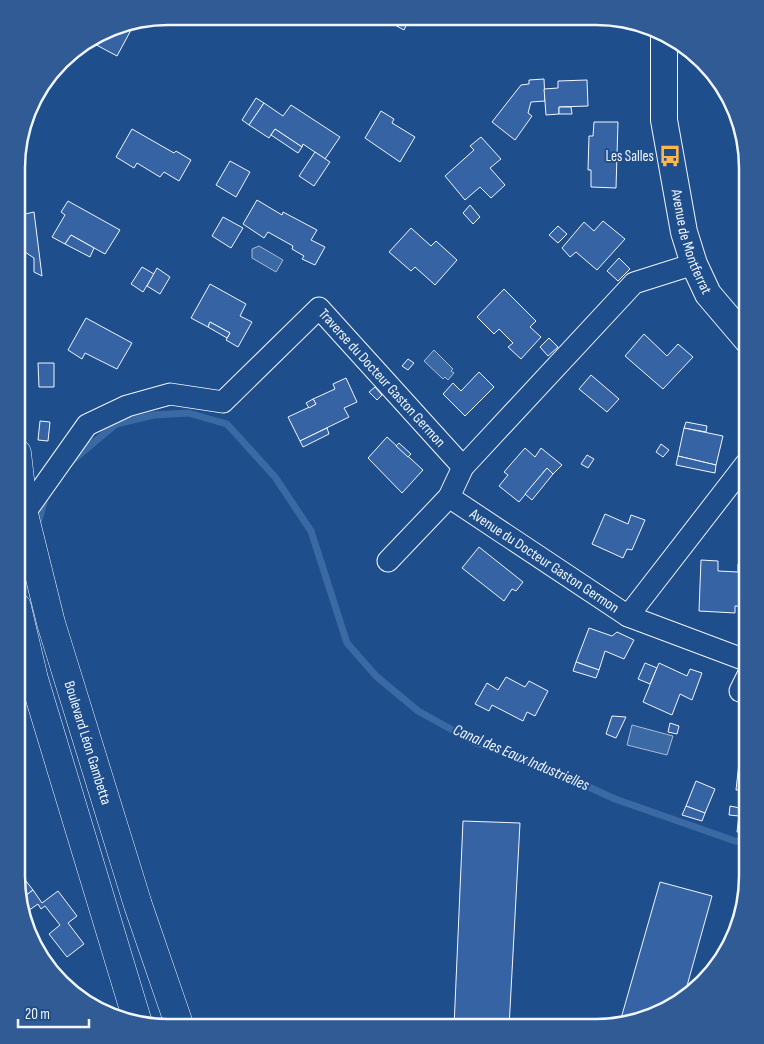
<svg xmlns="http://www.w3.org/2000/svg" width="764" height="1044" font-family="'Sofia Sans Condensed',sans-serif">
<style>
.water{fill:#3b69a3;stroke:#a8bbd7}
.lines{fill:none;stroke-linecap:round;stroke-linejoin:round}
.stream{stroke:#3b69a3;stroke-width:7}
.building{fill:#3563a3;stroke:#f2f6ff}
.minor-casing{stroke:#f2f6ff;stroke-width:23}
.tertiary-casing{stroke:#f2f6ff;stroke-width:28}
.secondary-casing{stroke:#f2f6ff;stroke-width:29}
.minor{stroke:#1f4e8c;stroke-width:21}
.tertiary{stroke:#1f4e8c;stroke-width:26}
.secondary{stroke:#1f4e8c;stroke-width:28}
.labels{text-anchor:middle;dominant-baseline:central;stroke-width:4;stroke-linejoin:round;paint-order:stroke}
.poi-label{font-size:15px;fill:#f2f6ff;stroke:#1f4e8c;text-anchor:end}
.street-label{font-size:15px;fill:#f2f6ff;stroke:#1f4e8c}
.water-label{font-size:16px;font-style:italic;fill:#f2f6ff;stroke:#1f4e8c}
.rim{fill:none;stroke:#f2f6ff;stroke-width:2.5}
</style>
<rect width="100%" height="100%" fill="#1f4e8c"/>
<g class="water">
<polygon points="259,246 283,260 276,272 252,258 252,249"/>
<polygon points="434,350 453,369 451,371 454,373 448,380 445,377 443,379 424,361"/>
<polygon points="632,725 673,736 667,755 627,745"/>
</g>
<g class="lines">
<g class="stream">
<polyline points="73,460 116,424 154,415 188,413 227,424 275,477 311,531 347,643 376,676 418,711 476,743 543,766 615,799 735,841 747,842"/>
<polyline points="37,527 45,499"/>
<polyline points="17,594 26,564"/>
</g>
</g>
<g class="building">
<polygon points="380,17 410,17 404,30"/>
<polygon points="120,24 131,30 117,56 89,41"/>
<polygon points="544,79 545,101 531,102 528,113 532,116 515,140 492,122 521,85 529,84 529,80"/>
<polygon points="587,80 588,106 559,107 559,114 546,115 544,89 558,88 558,81"/>
<polygon points="256,98 264,103 249,125 242,120"/>
<polygon points="264,103 283,116 291,105 340,137 325,159 303,144 302,147 275,129 269,138 249,125"/>
<polygon points="559,107 571,107 572,114 559,114"/>
<polygon points="381,111 394,119 392,123 415,137 400,162 365,138"/>
<polygon points="594,122 618,122 616,188 591,187 591,170 588,170 589,136 593,136"/>
<polygon points="132,129 174,153 176,151 191,160 179,181 164,172 160,177 137,163 134,168 116,157"/>
<polygon points="275,129 302,147 298,153 271,135"/>
<polygon points="481,137 501,159 490,168 505,185 491,198 480,187 465,200 445,176 474,150 470,146"/>
<polygon points="315,152 330,162 314,186 299,176"/>
<polygon points="230,161 250,172 236,197 216,185"/>
<polygon points="257,200 282,215 283,212 317,230 311,240 325,247 315,265 302,259 304,256 292,249 293,246 268,232 264,238 243,224"/>
<polygon points="68,201 120,230 105,254 71,235 65,244 52,237 65,215 61,212"/>
<polygon points="470,205 480,217 473,224 463,213"/>
<polygon points="34,212 42,276 34,272 34,258 25,252 21,215"/>
<polygon points="223,217 243,228 231,248 212,236"/>
<polygon points="603,221 625,239 597,270 576,252 570,257 562,248 584,222 594,231"/>
<polygon points="558,226 567,234 558,243 549,235"/>
<polygon points="411,228 431,246 436,241 457,260 435,285 415,267 411,271 389,252"/>
<polygon points="71,235 94,248 90,257 65,244"/>
<polygon points="619,258 630,269 618,281 607,271"/>
<polygon points="142,267 154,274 143,292 131,284"/>
<polygon points="157,268 170,277 160,294 147,286"/>
<polygon points="210,284 246,304 240,316 252,322 238,347 226,340 230,333 210,322 208,327 191,318"/>
<polygon points="504,289 536,321 530,327 541,337 521,359 508,347 513,343 499,329 494,334 477,317"/>
<polygon points="86,318 132,343 117,369 85,353 82,359 68,350"/>
<polygon points="210,322 230,333 227,338 208,327"/>
<polygon points="644,334 667,356 678,344 693,357 663,389 625,356"/>
<polygon points="549,338 558,347 548,356 540,347"/>
<polygon points="408,359 414,363 408,370 402,366"/>
<polygon points="38,363 54,363 54,387 39,387"/>
<polygon points="479,372 494,387 465,416 443,394 453,383 461,391"/>
<polygon points="591,375 619,399 607,412 579,389"/>
<polygon points="346,378 357,402 344,408 349,417 300,441 288,417 316,404 313,399 335,389 333,384"/>
<polygon points="375,387 382,395 377,400 369,392"/>
<polygon points="313,399 316,404 309,408 306,403"/>
<polygon points="40,421 50,422 48,441 38,440"/>
<polygon points="686,422 707,426 706,432 684,428"/>
<polygon points="327,428 329,434 303,447 300,441"/>
<polygon points="684,428 723,436 716,465 678,456"/>
<polygon points="387,437 423,470 402,493 368,458"/>
<polygon points="399,443 411,454 408,457 396,446"/>
<polygon points="661,444 669,450 663,457 656,452"/>
<polygon points="525,448 535,457 541,448 562,465 553,474 547,468 519,502 499,486 508,475 504,472"/>
<polygon points="587,455 594,459 588,468 581,464"/>
<polygon points="678,456 716,465 715,473 676,465"/>
<polygon points="547,468 553,474 532,500 525,494"/>
<polygon points="605,514 628,524 631,515 645,520 632,550 627,549 623,558 592,544"/>
<polygon points="479,547 523,582 516,591 512,589 504,601 462,568"/>
<polygon points="701,560 718,561 718,571 738,572 738,564 748,564 748,607 735,606 735,613 699,611"/>
<polygon points="589,628 612,636 617,632 634,640 624,659 605,651 599,670 576,662"/>
<polygon points="576,662 599,670 596,678 573,671"/>
<polygon points="645,663 657,668 650,684 638,679"/>
<polygon points="659,663 687,676 690,669 702,673 692,700 680,694 672,715 643,702"/>
<polygon points="506,677 525,687 529,681 548,691 535,716 527,712 523,721 492,705 489,711 475,704 487,683 498,690"/>
<polygon points="612,716 626,717 616,738 606,734"/>
<polygon points="670,723 679,726 677,734 668,732"/>
<polygon points="740,754 747,754 747,833 737,832 742,790 736,790"/>
<polygon points="696,781 715,789 705,813 686,806"/>
<polygon points="686,806 705,813 702,821 682,815"/>
<polygon points="730,806 740,808 739,816 729,815"/>
<polygon points="463,821 520,823 509,1028 454,1027"/>
<polygon points="16,868 33,890 21,899 16,876"/>
<polygon points="660,882 712,896 685,993 663,1012 620,1022"/>
<polygon points="33,890 42,903 58,891 77,916 68,923 84,944 67,957 49,934 60,925 45,906 41,909 38,904 25,913 21,899"/>
</g>
<g class="lines">
<g class="minor-casing">
<g id="minor">
<path id="s1" d="M694 264 634 283 463 467 449 497 628 616 748 461"/>
<path id="s2" d="M24 514 87 425 127 406 170 394 223 402 319 308 463 467"/>
<polyline points="388,561 449,497"/>
<polyline points="628,616 748,661"/>
<polyline points="740,691 748,675"/>
</g>
</g>
<g class="tertiary-casing">
<g id="tertiary">
<path id="s3" d="M664 37V120L684 232 694 264 708 294 748 341"/>
</g>
</g>
<g class="secondary-casing">
<g id="secondary">
<path id="s4" d="M17 453 24 514 51 623 138 905 180 1027"/>
<polyline points="17,607 34,679 138,1023"/>
</g>
</g>
<use href="#minor" class="minor"/>
<use href="#tertiary" class="tertiary"/>
<use href="#secondary" class="secondary"/>
</g>
<defs>
<g id="bus-bare" transform="scale(1.725)"><path d="M-5-6H5V4H4V6H2V4H-2V6H-4V4H-5ZM-3.5-4V0h7V-4ZM-3.5 1.2v1.5H-2V1.2ZM2 1.2v1.5H3.5V1.2Z" fill="#ffb74d" stroke="#1f4e8c" stroke-width="2.5" paint-order="stroke"/></g>
</defs>
<g fill-rule="evenodd">
<use href="#bus-bare" x="670" y="156"/>
</g>
<g class="labels">
<g class="poi-label">
<text x="654" y="156">Les Salles</text>
</g>
<g class="street-label">
<text stroke="none"><textPath href="#s3" startOffset="208">Avenue de Montferrat</textPath></text>
<text stroke="none"><textPath href="#s2" startOffset="480">Traverse du Docteur Gaston Germon</textPath></text>
<text stroke="none"><textPath href="#s1" startOffset="462">Avenue du Docteur Gaston Germon</textPath></text>
<text stroke="none"><textPath href="#s4" startOffset="299">Boulevard Léon Gambetta</textPath></text>
</g>
<g class="water-label">
<text transform="translate(521 758) rotate(23)">Canal des Eaux Industrielles</text>
</g>
</g>
<path d="M0 0H764V1044H0ZM168 25H596A143 143 0 0 1 739 168V876A143 143 0 0 1 596 1019H168A143 143 0 0 1 25 876V168A143 143 0 0 1 168 25Z" fill="#305b95" fill-rule="evenodd"/>
<path class="rim" d="M168 25H596A143 143 0 0 1 739 168V876A143 143 0 0 1 596 1019H168A143 143 0 0 1 25 876V168A143 143 0 0 1 168 25Z"/>
<path d="M18 1019v8h71v-8" fill="none" stroke="#f2f6ff" stroke-width="2.5"/>
<text x="25" y="1019" font-size="15" fill="#f2f6ff" stroke="#1f4e8c" stroke-width="4" paint-order="stroke">20 m</text>
</svg>
